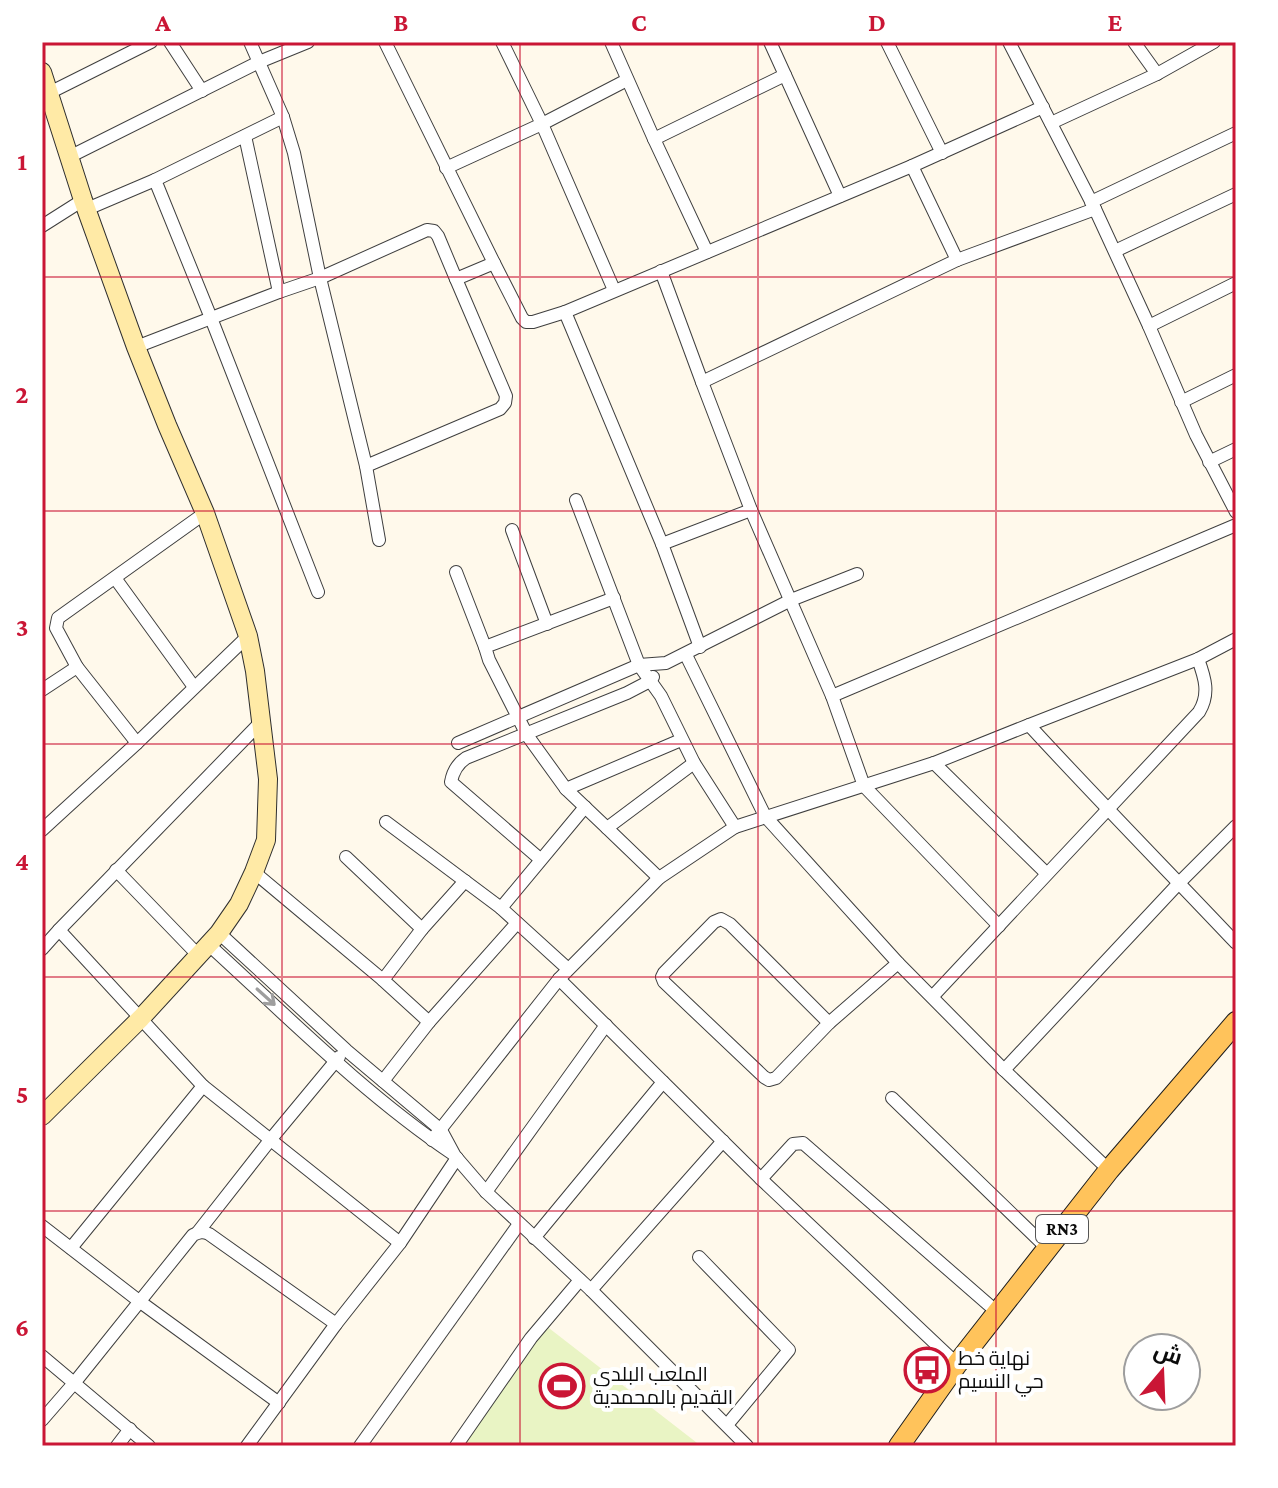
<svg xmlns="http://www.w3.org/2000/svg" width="1278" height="1488" font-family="'Crimson Pro',Cairo,serif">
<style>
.pitch{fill:#e9f4c4}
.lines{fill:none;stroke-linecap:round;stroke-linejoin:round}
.street-casing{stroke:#3f3f3f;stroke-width:14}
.secondary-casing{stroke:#2e2e2e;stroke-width:20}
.primary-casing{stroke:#1d1d1d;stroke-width:22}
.street{stroke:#fff;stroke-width:12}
.secondary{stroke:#ffeaa6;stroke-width:18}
.primary{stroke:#ffc35b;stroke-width:20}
.oneway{stroke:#9e9e9e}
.grid{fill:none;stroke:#ca1635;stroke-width:2;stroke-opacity:0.55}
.labels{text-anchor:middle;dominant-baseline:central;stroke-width:8;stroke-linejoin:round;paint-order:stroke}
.shield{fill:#fff;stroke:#555;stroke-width:2}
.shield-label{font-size:18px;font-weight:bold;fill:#0c0c0c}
.poi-label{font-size:20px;fill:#0c0c0c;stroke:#fff;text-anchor:start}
.neatline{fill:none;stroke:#ca1635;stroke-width:3}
.grid-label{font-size:26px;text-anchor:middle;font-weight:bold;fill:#ca1635}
</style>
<rect width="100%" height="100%" fill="#fff9eb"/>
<polygon class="pitch" points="545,1325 701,1446 458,1446"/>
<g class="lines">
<g class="street-casing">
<g id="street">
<polyline points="170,42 202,91"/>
<polyline points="250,42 283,117 294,153 320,278 366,466 379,540"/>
<polyline points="385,42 494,263"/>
<polyline points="502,42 542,124 614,290"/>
<polyline points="611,42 654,139 707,252"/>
<polyline points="887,42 942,153"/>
<polyline points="1009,42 1095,209 1149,326 1196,435 1236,512"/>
<polyline points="1134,42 1157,74"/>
<polyline points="785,75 840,196"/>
<polyline points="49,93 151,42"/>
<polyline points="283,117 155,180 211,318 318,592"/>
<polyline points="1051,123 1157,74 1214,42"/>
<polyline points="245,136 279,292"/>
<polyline points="654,139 785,75 770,42"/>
<polyline points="69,157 259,62 308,42"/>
<polyline points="912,166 1043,107"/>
<polyline points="446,168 542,124 627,80"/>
<polyline points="1091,202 1236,133"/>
<polyline points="87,209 155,180"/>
<polyline points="42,226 83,200"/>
<polyline points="1115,251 1236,194"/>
<polyline points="957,260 1095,209"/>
<polyline points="661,271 702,382"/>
<polyline points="1149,326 1236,283"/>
<polyline points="136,347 279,292 320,278 427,230 434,231 438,236 456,279"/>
<polyline points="1181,402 1236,375"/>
<polyline points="1209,462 1236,449"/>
<polyline points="366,466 500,409 505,403 506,396 456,279 494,263 522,318 526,322 533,322 565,312"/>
<path d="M576 500 639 665 661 696 694 763 735 827 934 763 1029 725C1097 799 1167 870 1236 943"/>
<polyline points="512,530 547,624"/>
<polyline points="662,544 751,510"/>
<polyline points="456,572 485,647"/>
<polyline points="115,578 194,687"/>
<polyline points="614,598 485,647 489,660 527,735 566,789 681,740"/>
<polyline points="700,647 662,544 565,312 912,166 957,260 702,382 751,510 832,696 864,786 999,926"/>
<polyline points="686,655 765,816 898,963 1004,1070 1109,1170"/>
<polyline points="77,667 137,743"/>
<polyline points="42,690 77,667 56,628 58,618 205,513"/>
<polyline points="832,696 1236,525"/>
<polyline points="1029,725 1198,659 1236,639"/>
<polyline points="458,743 639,665 666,663 791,600 857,574"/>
<polyline points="934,763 1046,873"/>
<polyline points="566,789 607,828 694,763"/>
<polyline points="386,822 501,908"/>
<polyline points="607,828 659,878"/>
<polyline points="42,830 137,743 248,636"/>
<polyline points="346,857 422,929 383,980 429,1022 383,1081"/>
<path d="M540 859 451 782C453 771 457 764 466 758L627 693 650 681 653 677"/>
<polyline points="116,870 198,955"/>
<polyline points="254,872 383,980"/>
<polygon points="721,919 730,924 829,1023 776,1078 769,1080 764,1077 664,982 662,977 664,973 714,922"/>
<polyline points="422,929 465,881"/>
<polyline points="219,933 346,1050 441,1130 455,1156 486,1192 591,1290 747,1446"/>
<path d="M208 944C287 1016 364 1094 453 1154"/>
<polyline points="42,949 59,930"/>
<polyline points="568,969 501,908 585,807"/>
<polyline points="559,979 761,1179 957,1364"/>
<path d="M933 996 1199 712C1210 694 1205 678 1198 659"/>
<polyline points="429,1022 517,923"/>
<polyline points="829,1023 898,963"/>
<polyline points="1004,1070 1179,883 1236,826"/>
<polyline points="203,1086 59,930 261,722"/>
<polyline points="892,1098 1047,1248"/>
<polyline points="432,1140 559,979 659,878 735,827"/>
<polyline points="761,1179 793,1144 803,1143 997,1312"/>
<polyline points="486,1192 606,1025"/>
<polyline points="42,1226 139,1301 279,1403"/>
<polyline points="198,1232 271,1139 339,1057"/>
<polyline points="534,1238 663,1082"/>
<polyline points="71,1248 203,1086 400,1243"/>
<polyline points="699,1257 789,1350 727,1425"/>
<polyline points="591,1290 723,1141"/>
<polyline points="42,1356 149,1446"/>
<path d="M42 1420 75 1382 193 1235C199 1232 203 1231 209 1234L336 1324"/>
<polyline points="117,1446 130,1429"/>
<polyline points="247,1446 336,1324 400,1243 457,1158"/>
<polyline points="360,1446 519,1224"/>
<polyline points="456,1446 531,1338 580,1280"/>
</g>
</g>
<g class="secondary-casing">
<polyline id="secondary" points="42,72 83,200 136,347 167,425 205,513 248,636 255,671 268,779 266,840 254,872 239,904 219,933 141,1018 42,1116"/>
</g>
<g class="primary-casing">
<polyline id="primary" points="899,1446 957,1364 1109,1170 1236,1022"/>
</g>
<use href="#street" class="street"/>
<use href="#secondary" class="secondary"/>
<use href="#primary" class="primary"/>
</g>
<defs><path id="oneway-shaft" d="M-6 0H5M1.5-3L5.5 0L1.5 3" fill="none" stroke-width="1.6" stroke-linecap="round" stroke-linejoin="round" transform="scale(2)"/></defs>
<use class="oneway" href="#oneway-shaft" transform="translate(266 997) rotate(42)"/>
<path class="grid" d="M282 42V1446M520 42V1446M758 42V1446M996 42V1446M42 277H1236M42 511H1236M42 744H1236M42 977H1236M42 1211H1236"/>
<defs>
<g id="bus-ring" transform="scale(2.3)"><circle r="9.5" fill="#fff" stroke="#ca1635" stroke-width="1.5"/><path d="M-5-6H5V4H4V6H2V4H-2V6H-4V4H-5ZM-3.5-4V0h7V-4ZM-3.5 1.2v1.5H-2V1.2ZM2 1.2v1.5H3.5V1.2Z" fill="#ca1635"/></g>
<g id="stadium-ring" transform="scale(2.3)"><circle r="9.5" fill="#fff" stroke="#ca1635" stroke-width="1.5"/><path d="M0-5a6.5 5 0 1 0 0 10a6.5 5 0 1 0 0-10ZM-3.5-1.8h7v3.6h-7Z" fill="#ca1635"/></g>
</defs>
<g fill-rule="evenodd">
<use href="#bus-ring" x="927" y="1370"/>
<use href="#stadium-ring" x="562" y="1386"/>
</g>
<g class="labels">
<rect class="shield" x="1036" y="1215" width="52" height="28" rx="6"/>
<g class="shield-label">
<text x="1062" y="1229">RN3</text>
</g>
<g class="poi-label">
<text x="958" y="1358">نهاية خط<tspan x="958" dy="23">حي النسيم</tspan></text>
<text x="593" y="1374">الملعب البلدي<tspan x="593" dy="23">القديم بالمحمدية</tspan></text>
</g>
</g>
<rect width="1278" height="1488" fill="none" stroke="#ffffff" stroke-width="88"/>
<g transform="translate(1162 1372) rotate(19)"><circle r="38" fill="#ffffff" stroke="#9e9e9e" stroke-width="2"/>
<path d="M0-6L14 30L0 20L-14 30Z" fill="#ca1635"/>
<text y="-12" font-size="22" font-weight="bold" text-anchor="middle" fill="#0c0c0c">ش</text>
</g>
<rect x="44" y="44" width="1190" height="1400" class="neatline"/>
<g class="grid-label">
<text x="163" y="31">A</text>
<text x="401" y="31">B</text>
<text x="639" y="31">C</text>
<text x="877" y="31">D</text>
<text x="1115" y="31">E</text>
<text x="22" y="170">1</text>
<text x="22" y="403">2</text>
<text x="22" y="636">3</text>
<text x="22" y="870">4</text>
<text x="22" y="1103">5</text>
<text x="22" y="1336">6</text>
</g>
</svg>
